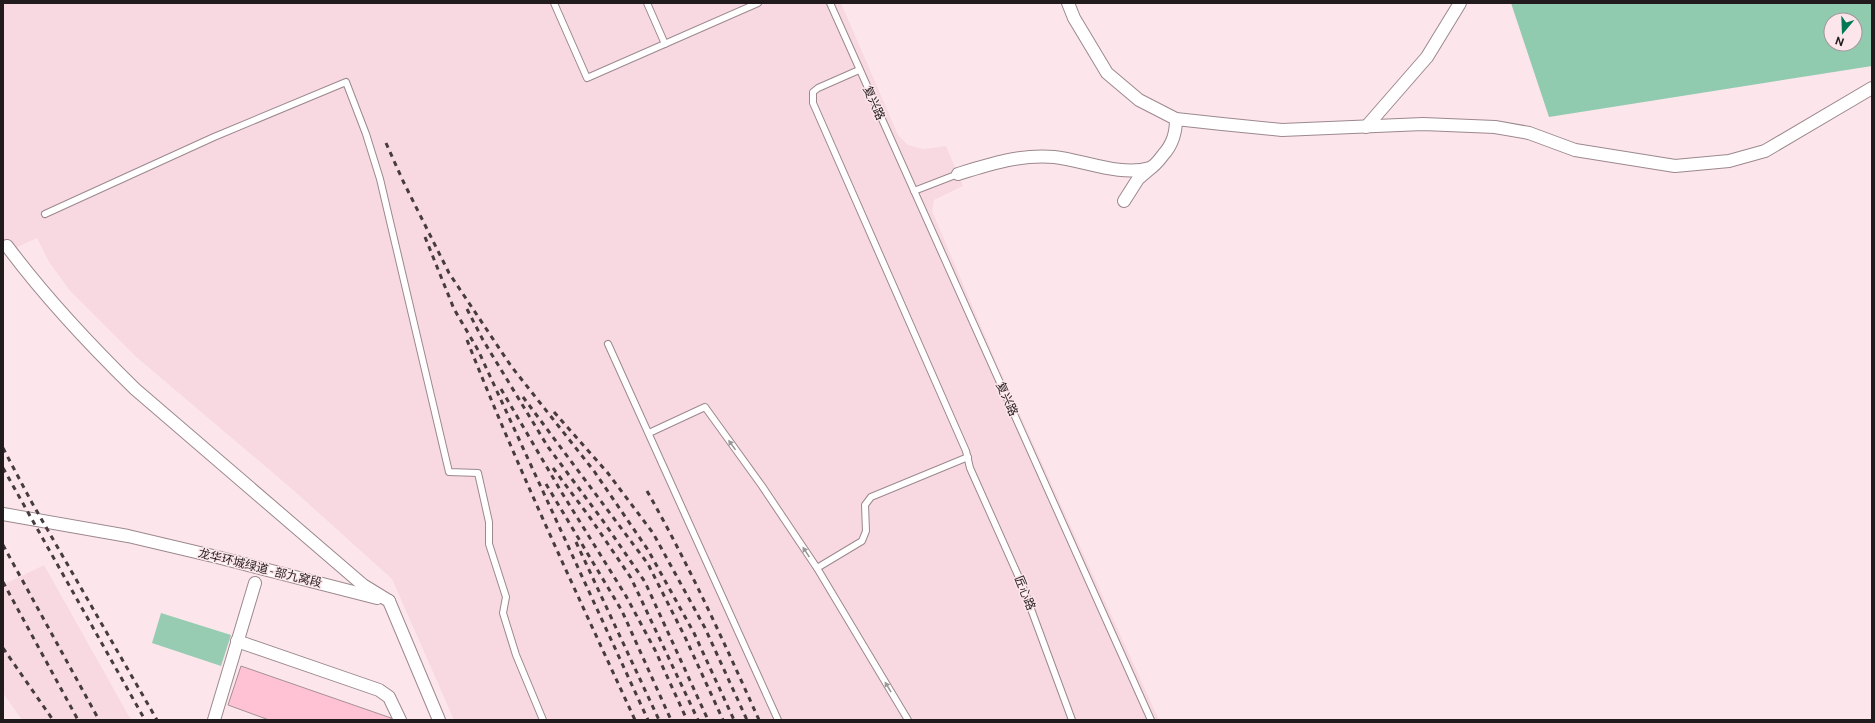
<svg xmlns="http://www.w3.org/2000/svg" width="1875" height="723" font-family="'Public Sans','Noto Sans SC',sans-serif">
<style>
.built{fill:#f8d9e2}
.green{fill:#97ccb3}
.forest{fill:#90cbb0;fill-rule:evenodd}
.building{fill:#fec2d4;stroke:#a49095}
.lines{fill:none;stroke-linecap:round;stroke-linejoin:round}
.lane-casing{stroke:#9c888e;stroke-width:8}
.street-casing{stroke:#9c888e;stroke-width:14}
.lane{stroke:#fff;stroke-width:6}
.street{stroke:#fff;stroke-width:12}
.rail{stroke:#463c3f;stroke-width:3;stroke-dasharray:5 5;stroke-linecap:butt}
.oneway{fill:#9c9899}
.labels{text-anchor:middle;dominant-baseline:central;stroke-width:3;stroke-linejoin:round;paint-order:stroke}
.street-label{font-size:12px;fill:#221b1d;stroke:#fce6ec}
</style>
<rect width="100%" height="100%" fill="#fce6ec"/>
<g class="built">
<polygon points="3,3 841,3 898,135 908,145 923,149 946,146 963,186 934,200 932,211 998,366 1159,720 454,720 392,579 292,489 135,356 70,291 49,262 37,238 3,254"/>
<polygon points="44,565 131,720 22,720 3,693 3,585"/>
</g>
<polygon class="green" points="161,613 231,635 221,666 152,643"/>
<path class="forest" d="M1511 3H1872V66L1549 117ZM1831 20H1855V44H1831Z"/>
<polygon class="building" points="241,666 391,718 391,720 269,720 228,705"/>
<g class="lines">
<g class="lane-casing">
<g id="lane">
<polyline points="554,3 587,78 758,3"/>
<polyline points="647,3 665,44"/>
<polyline points="830,3 1151,720"/>
<polyline points="859,70 818,88 813,92 813,103 966,451 970,468 1021,582 1072,720"/>
<polyline points="914,191 958,174"/>
<polyline points="45,214 214,137 346,82 366,134 380,179 449,472 478,473 489,522 489,544 506,597 503,613 516,655 543,720"/>
<polyline points="608,344 778,720"/>
<polyline points="649,433 705,407 762,486 817,568 908,720"/>
<polyline points="817,568 862,541 866,531 865,505 871,497 968,457"/>
</g>
</g>
<g class="street-casing">
<g id="street">
<polyline points="1068,3 1074,18 1107,73 1139,100 1176,119 1222,124 1282,130 1423,124 1495,127 1529,133 1575,150 1675,166 1729,161 1765,151 1872,88"/>
<polyline points="1366,127 1427,57 1460,3"/>
<path d="M958 174C990 164 1021 154 1054 157 1083 160 1121 177 1150 168 1155 166 1160 159 1163 155 1173 144 1176 133 1176 119"/>
<polyline points="1124,201 1138,179 1152,167"/>
<path d="M7 246C45 297 89 344 135 389L363 585 389 601"/>
<polyline points="3,514 128,536 217,557 377,598"/>
<polyline points="389,601 439,720"/>
<polyline points="237,641 379,690 389,697 400,720"/>
<polyline points="214,720 255,583"/>
</g>
</g>
<use href="#lane" class="lane"/>
<use href="#street" class="street"/>
<g class="rail">
<polyline points="386,143 403,181 449,273 511,366 594,471 648,550 694,633 734,720"/>
<polyline points="425,237 454,309 478,350 648,720"/>
<polyline points="467,309 483,340 548,447 601,518 645,582 708,720"/>
<path d="M467 340C518 469 577 594 635 720"/>
<polyline points="501,389 562,493 626,596 655,650 687,720"/>
<polyline points="523,397 648,564 685,637 723,720"/>
<polyline points="554,412 607,472 653,533 705,628 747,720"/>
<polyline points="3,448 31,501 157,720"/>
<polyline points="3,468 145,720"/>
<polyline points="553,468 591,519 631,578 698,720"/>
<polyline points="546,484 622,611 671,720"/>
<path d="M647 491C689 565 724 642 759 720"/>
<polyline points="576,542 659,720"/>
<polyline points="3,545 99,720"/>
<polyline points="3,582 78,720"/>
<polyline points="3,648 53,720"/>
</g>
</g>
<defs><path id="oneway-solid" d="M-6-.8H1V-3.2L6.5 0L1 3.2V.8H-6Z"/></defs>
<g class="oneway">
<use href="#oneway-solid" transform="translate(732 445) rotate(-126)"/>
<use href="#oneway-solid" transform="translate(806 552) rotate(-124)"/>
<use href="#oneway-solid" transform="translate(888 687) rotate(-121)"/>
</g>
<g class="labels">
<g class="street-label">
<text transform="translate(874 103) rotate(66)">复兴路</text>
<text transform="translate(1007 399) rotate(66)">复兴路</text>
<text transform="translate(260 568) rotate(14)">龙华环城绿道 - 部九窝段</text>
<text transform="translate(1025 593) rotate(68)">匠心路</text>
</g>
</g>
<rect width="1875" height="723" fill="none" stroke="#221b1d" stroke-width="8"/>
<g transform="translate(1843 32) rotate(199)"><circle r="19" fill="#fce6ec" stroke="#a59599"/>
<path d="M0-3L7 15L0 10L-7 15Z" fill="#007854"/>
<text y="-6" font-size="11" font-weight="bold" text-anchor="middle" fill="#221b1d">N</text>
</g>
</svg>
